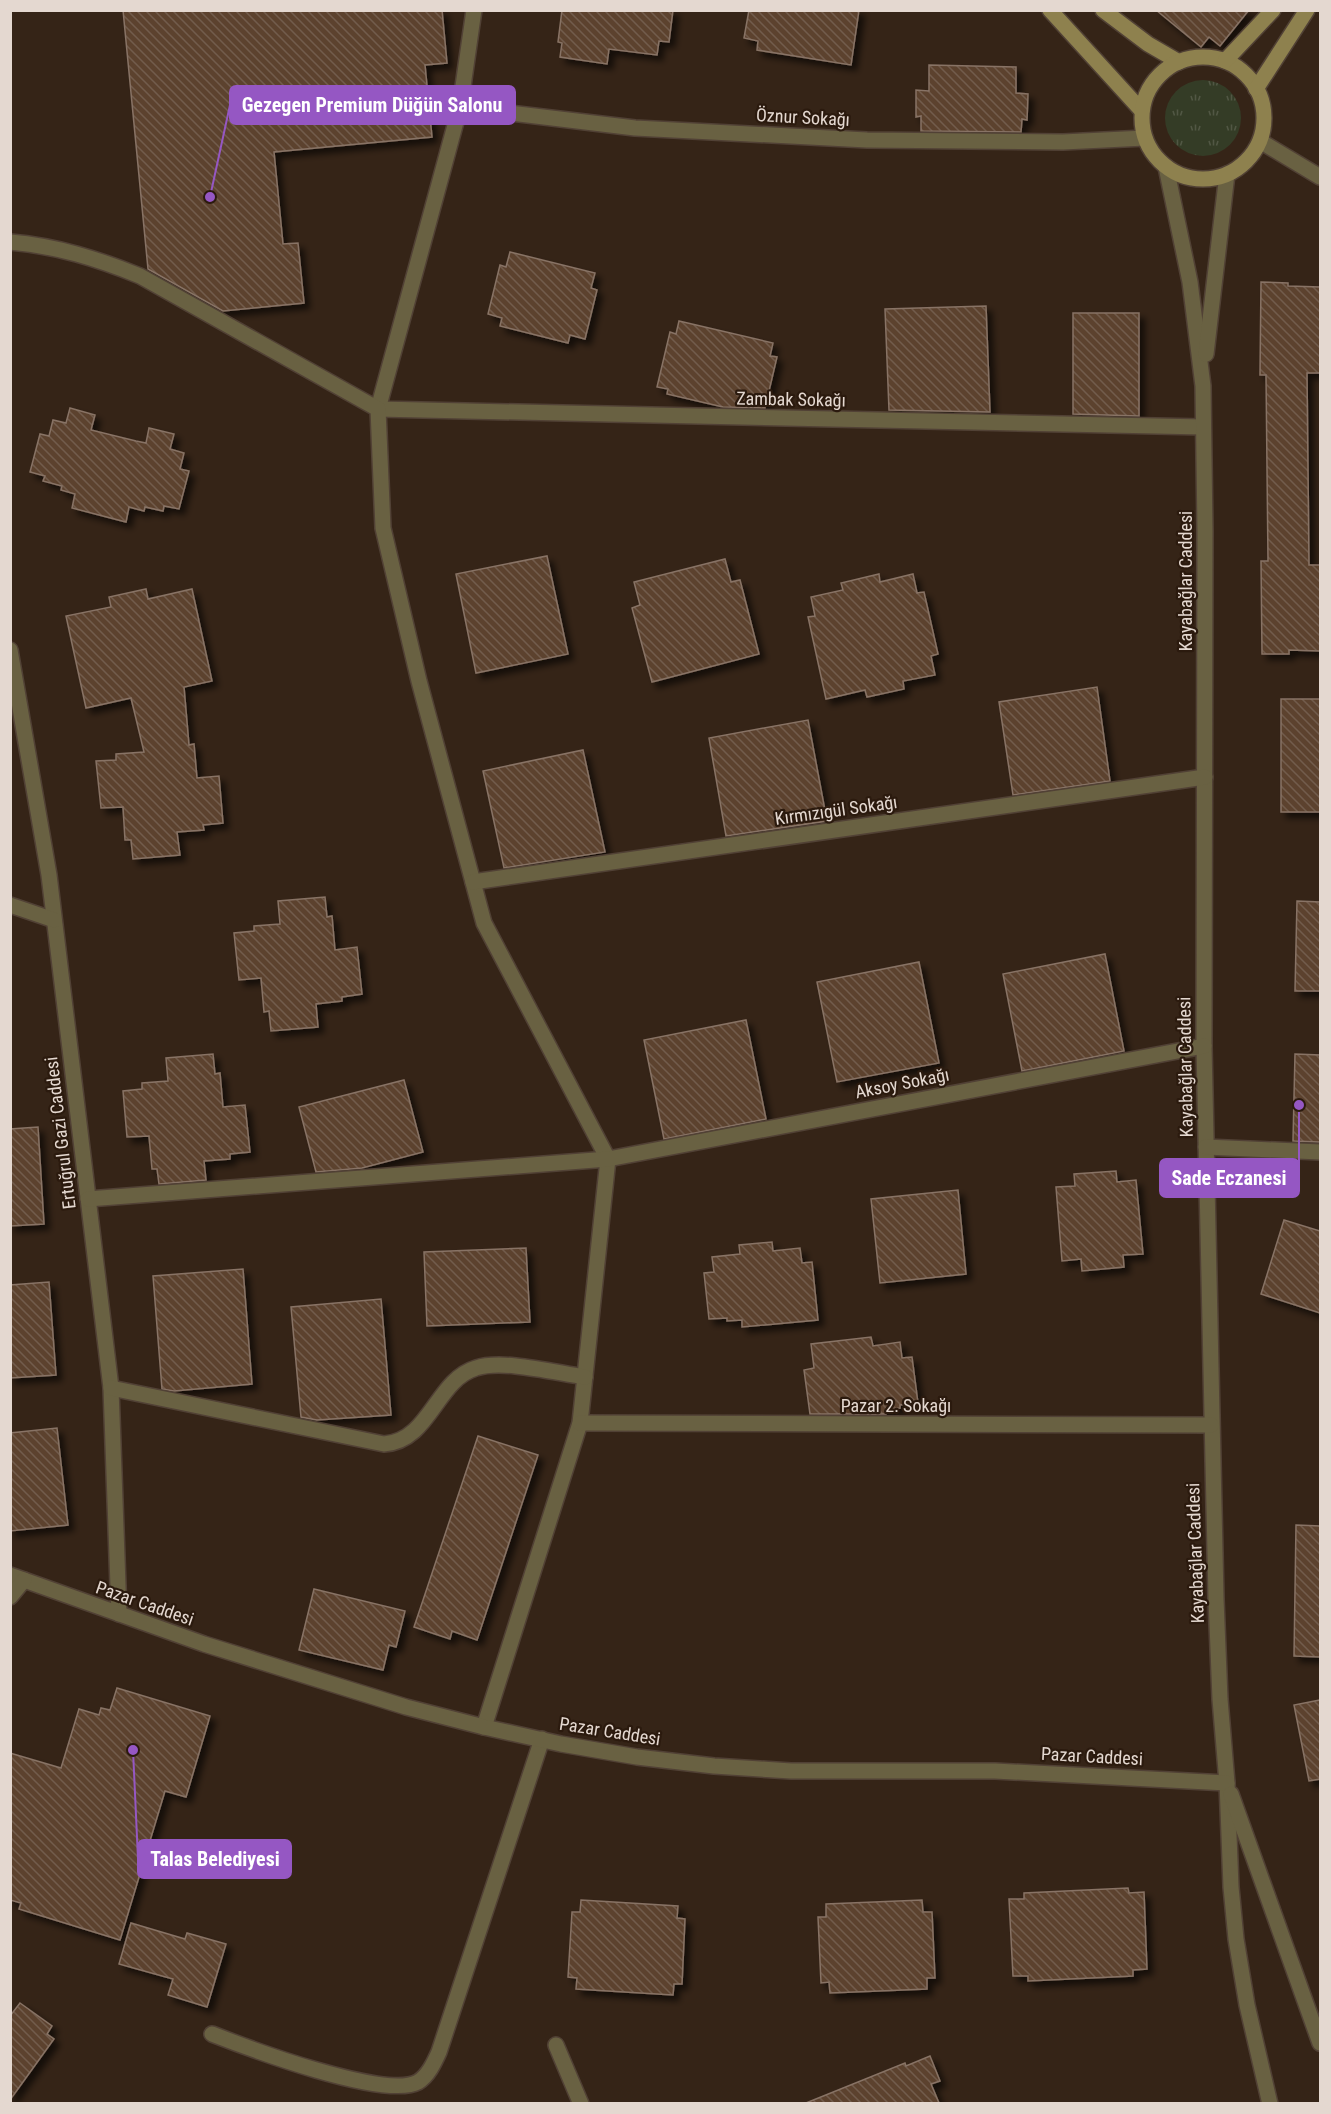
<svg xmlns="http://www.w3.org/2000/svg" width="1331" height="2114" font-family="'Roboto Condensed',sans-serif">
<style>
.grass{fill:url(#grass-tufts)}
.building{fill:url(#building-back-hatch);stroke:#887365;stroke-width:1.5;filter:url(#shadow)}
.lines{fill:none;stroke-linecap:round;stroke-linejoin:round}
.lane-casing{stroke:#514135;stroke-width:18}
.street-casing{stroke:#514135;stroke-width:18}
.secondary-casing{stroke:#514135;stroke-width:18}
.lane{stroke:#696142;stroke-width:15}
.street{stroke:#696142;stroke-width:15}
.secondary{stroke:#8e814e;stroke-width:15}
.labels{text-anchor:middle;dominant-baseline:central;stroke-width:4.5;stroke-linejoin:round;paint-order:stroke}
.street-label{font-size:18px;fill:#e4d8d0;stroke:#2b1a0e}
.leader{fill:none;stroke:#9557c3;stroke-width:2}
.callout-dot{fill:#9557c3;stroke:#2b1a0e;stroke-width:2}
.callout{fill:#9557c3;stroke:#9557c3;stroke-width:2}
.callout-label{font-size:20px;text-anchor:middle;font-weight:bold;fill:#fff}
</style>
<defs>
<pattern id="grass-tufts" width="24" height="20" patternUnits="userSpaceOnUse" patternTransform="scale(1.5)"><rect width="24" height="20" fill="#343c26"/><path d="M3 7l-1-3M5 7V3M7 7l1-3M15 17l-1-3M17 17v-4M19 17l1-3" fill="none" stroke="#515744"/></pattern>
<pattern id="building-back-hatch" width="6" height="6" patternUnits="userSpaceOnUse" patternTransform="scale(1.5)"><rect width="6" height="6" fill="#5b422f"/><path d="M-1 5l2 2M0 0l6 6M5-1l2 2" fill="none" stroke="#725d4c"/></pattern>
<filter id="shadow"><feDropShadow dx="5.5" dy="5.5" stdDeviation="3" flood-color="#0009"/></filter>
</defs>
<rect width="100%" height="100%" fill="#352417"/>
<circle class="grass" cx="1203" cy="118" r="38"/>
<g class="building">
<polygon points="123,10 442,10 447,63 425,65 432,137 274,152 283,244 298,243 304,303 223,311 148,269"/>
<polygon points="562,10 673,10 669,42 659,41 657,55 609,49 607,64 560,57 562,43 558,42"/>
<polygon points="749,10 859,10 851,65 757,50 758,41 744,38"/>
<polygon points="1156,10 1249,10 1220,46 1209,37 1201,47"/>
<polygon points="929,65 1016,67 1016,93 1028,94 1027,120 1022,119 1021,132 921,131 921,116 916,117 916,90 929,91"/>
<polygon points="510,252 595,273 591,288 597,290 585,339 570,335 568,343 500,326 502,318 488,314 500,265 506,267"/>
<polygon points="1261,282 1288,283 1288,286 1320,287 1320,373 1307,373 1309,565 1320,565 1320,651 1289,650 1289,654 1262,654 1261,561 1268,561 1266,375 1260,375"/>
<polygon points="986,306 990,412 889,410 885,309"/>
<polygon points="1073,313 1139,313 1139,416 1073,414"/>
<polygon points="679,321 773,343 770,356 777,357 765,408 723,407 667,394 668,389 657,387 670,332 676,334"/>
<polygon points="70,408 95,415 91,430 136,441 146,443 149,428 174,434 170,449 184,453 180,469 189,471 179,509 164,506 163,511 145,507 144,511 129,507 126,522 72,508 75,494 61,490 62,486 43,481 45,476 30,472 40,434 49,436 53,420 66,423"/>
<polygon points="547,556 568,654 476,673 456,574"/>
<polygon points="725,559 731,582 740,580 759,654 652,682 632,608 640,605 634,582"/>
<polygon points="879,574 880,582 913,574 917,593 924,592 938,654 931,656 935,675 903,681 904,689 867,697 865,690 826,699 808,617 815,616 811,597 843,590 841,583"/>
<polygon points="146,589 148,599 192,589 212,681 184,687 189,745 194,744 197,778 219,776 223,823 203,825 204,830 177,832 180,855 133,859 131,840 125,840 123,807 101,808 96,761 116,760 116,754 144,752 131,698 86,708 66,616 111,607 109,597"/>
<polygon points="1097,687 1110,781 1013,795 999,702"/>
<rect x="1281" y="699" width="39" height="113"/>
<polygon points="808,720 827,821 726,836 709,738"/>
<polygon points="583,750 605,852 504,868 483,771"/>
<polygon points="325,897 327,917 332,916 335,950 357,947 362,994 342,997 342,1001 316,1004 318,1027 271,1031 269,1011 264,1012 261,978 239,980 234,933 254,931 254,926 280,924 278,901"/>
<polygon points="1297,901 1320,902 1320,991 1295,991"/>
<polygon points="1105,954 1124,1051 1022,1071 1003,974"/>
<polygon points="919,962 939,1063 837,1082 817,982"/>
<polygon points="746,1020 766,1119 664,1139 644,1040"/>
<polygon points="213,1054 215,1074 220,1073 223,1107 245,1105 250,1152 230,1154 230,1159 204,1161 206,1180 159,1184 157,1169 152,1169 149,1136 127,1137 123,1091 142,1089 142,1083 168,1081 166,1058"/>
<polygon points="1295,1054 1320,1055 1320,1142 1293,1141"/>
<polygon points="404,1080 423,1152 362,1168 316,1172 299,1107"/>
<polygon points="38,1127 44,1224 10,1226 10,1129"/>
<polygon points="1116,1171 1117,1182 1136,1180 1143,1254 1123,1255 1124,1267 1082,1271 1081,1259 1062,1261 1056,1187 1075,1186 1074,1174"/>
<polygon points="958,1190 966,1274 880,1283 871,1199"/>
<polygon points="1284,1220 1320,1231 1320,1313 1261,1294"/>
<polygon points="772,1242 773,1251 800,1248 802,1263 812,1262 818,1320 742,1327 742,1320 727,1321 727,1318 709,1319 704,1273 714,1272 712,1257 740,1254 739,1245"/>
<polygon points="526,1248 530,1322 427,1326 424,1252"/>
<polygon points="243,1269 252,1384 174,1391 162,1389 153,1276"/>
<polygon points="49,1282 56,1375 10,1378 10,1285"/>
<polygon points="381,1299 391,1415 317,1420 301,1417 291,1307"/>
<polygon points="871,1337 873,1346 900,1342 902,1358 912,1357 918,1403 900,1405 900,1408 886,1410 886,1414 810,1414 804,1370 814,1368 811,1344"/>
<polygon points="57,1428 68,1525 10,1531 10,1433"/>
<polygon points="478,1436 538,1455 477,1640 452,1631 450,1639 414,1627"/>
<polygon points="1296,1525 1320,1526 1320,1657 1294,1656"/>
<polygon points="314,1589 405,1611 396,1647 389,1645 383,1670 299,1650"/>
<polygon points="117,1688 210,1716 186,1797 165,1791 120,1940 19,1909 21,1903 10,1900 10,1753 61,1768 79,1709 99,1715 101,1708 110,1710"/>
<polygon points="1320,1700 1320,1779 1309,1781 1294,1705"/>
<polygon points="1128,1888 1129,1893 1144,1892 1147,1969 1133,1970 1133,1976 1028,1981 1028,1976 1013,1976 1009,1899 1024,1899 1024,1893"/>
<polygon points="581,1900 678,1906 677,1918 685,1919 682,1984 674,1984 673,1995 576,1989 577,1978 568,1977 572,1912 580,1912"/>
<polygon points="922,1900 923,1912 932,1912 935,1978 927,1978 927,1989 830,1993 829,1982 821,1983 818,1917 826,1917 826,1904"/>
<polygon points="131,1923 185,1939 187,1933 226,1944 207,2007 168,1995 173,1979 119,1964"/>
<polygon points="20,2003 52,2026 47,2034 54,2039 10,2100 10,2016"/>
<polygon points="930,2056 940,2081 931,2084 939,2103 806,2103 905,2063 906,2066"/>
</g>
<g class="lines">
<g class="lane-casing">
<path id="lane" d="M212 2034C248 2048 385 2100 418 2082 428 2076 434 2063 439 2052L542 1739"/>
</g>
<g class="street-casing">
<g id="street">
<polyline points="474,10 460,107 378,409 1203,427"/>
<polyline points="460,107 635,128 867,140 1063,142 1145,138"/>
<polyline points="1260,141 1320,177"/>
<polyline points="1166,167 1190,282 1203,386 1205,531 1204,1046 1216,1599 1220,1699 1227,1783 1231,1887 1236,1939 1247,2005 1270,2104"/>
<path d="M10 242C57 246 98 259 140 276L378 409 383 528 419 681 484 923 608 1159 580 1423 484 1727"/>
<polyline points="1206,354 1227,174"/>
<polyline points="10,650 49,875 111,1388 119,1614"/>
<polyline points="473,882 1205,777"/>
<polyline points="10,905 54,920"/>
<polyline points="1206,1147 1320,1152"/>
<polyline points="88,1199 608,1159 1204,1046"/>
<path d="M111 1388 384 1444C430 1441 436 1380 476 1368 503 1359 556 1373 585 1377"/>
<polyline points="580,1423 1211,1425"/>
<polyline points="10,1575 204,1644 406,1707 484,1727 561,1744 637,1757 714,1766 791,1771 995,1771 1227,1783"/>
<polyline points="10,1597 24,1580"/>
<polyline points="1231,1794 1320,2043"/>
<polyline points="556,2045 581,2104"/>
</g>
</g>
<g class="secondary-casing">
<g id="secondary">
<polyline points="1050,10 1142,111"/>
<polyline points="1103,10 1148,44 1179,62"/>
<circle cx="1203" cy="118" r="61"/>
<polyline points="1225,61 1273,10"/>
<polyline points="1256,89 1307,10"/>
</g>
</g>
<use href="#lane" class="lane"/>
<use href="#street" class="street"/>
<use href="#secondary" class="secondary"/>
</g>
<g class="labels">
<g class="street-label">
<text transform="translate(803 117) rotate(3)">Öznur Sokağı</text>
<text transform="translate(791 399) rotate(1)">Zambak Sokağı</text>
<text transform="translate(1185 581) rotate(-90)">Kayabağlar Caddesi</text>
<text transform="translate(836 810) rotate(-8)">Kırmızıgül Sokağı</text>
<text transform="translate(1185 1067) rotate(-91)">Kayabağlar Caddesi</text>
<text transform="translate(902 1083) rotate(-11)">Aksoy Sokağı</text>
<text transform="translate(60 1133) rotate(-97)">Ertuğrul Gazi Caddesi</text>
<text x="896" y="1405">Pazar 2. Sokağı</text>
<text transform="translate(1195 1553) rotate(-92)">Kayabağlar Caddesi</text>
<text transform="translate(145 1603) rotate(19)">Pazar Caddesi</text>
<text transform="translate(610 1731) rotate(9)">Pazar Caddesi</text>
<text transform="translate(1092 1756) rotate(3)">Pazar Caddesi</text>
</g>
</g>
<path class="leader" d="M210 197L230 105M1299 1105L1299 1178M133 1750L138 1859"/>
<g class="callout-dot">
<circle cx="210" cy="197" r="6"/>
<circle cx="1299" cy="1105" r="6"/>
<circle cx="133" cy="1750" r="6"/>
</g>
<g class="callout">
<rect x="230" y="86" width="285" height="38" rx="6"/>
<rect x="1160" y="1159" width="139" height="38" rx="6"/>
<rect x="138" y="1840" width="153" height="38" rx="6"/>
</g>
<g class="callout-label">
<text x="372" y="112">Gezegen Premium Düğün Salonu</text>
<text x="1229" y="1185">Sade Eczanesi</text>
<text x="215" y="1866">Talas Belediyesi</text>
</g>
<rect width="1331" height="2114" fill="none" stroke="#e4d8d0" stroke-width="24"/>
</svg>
